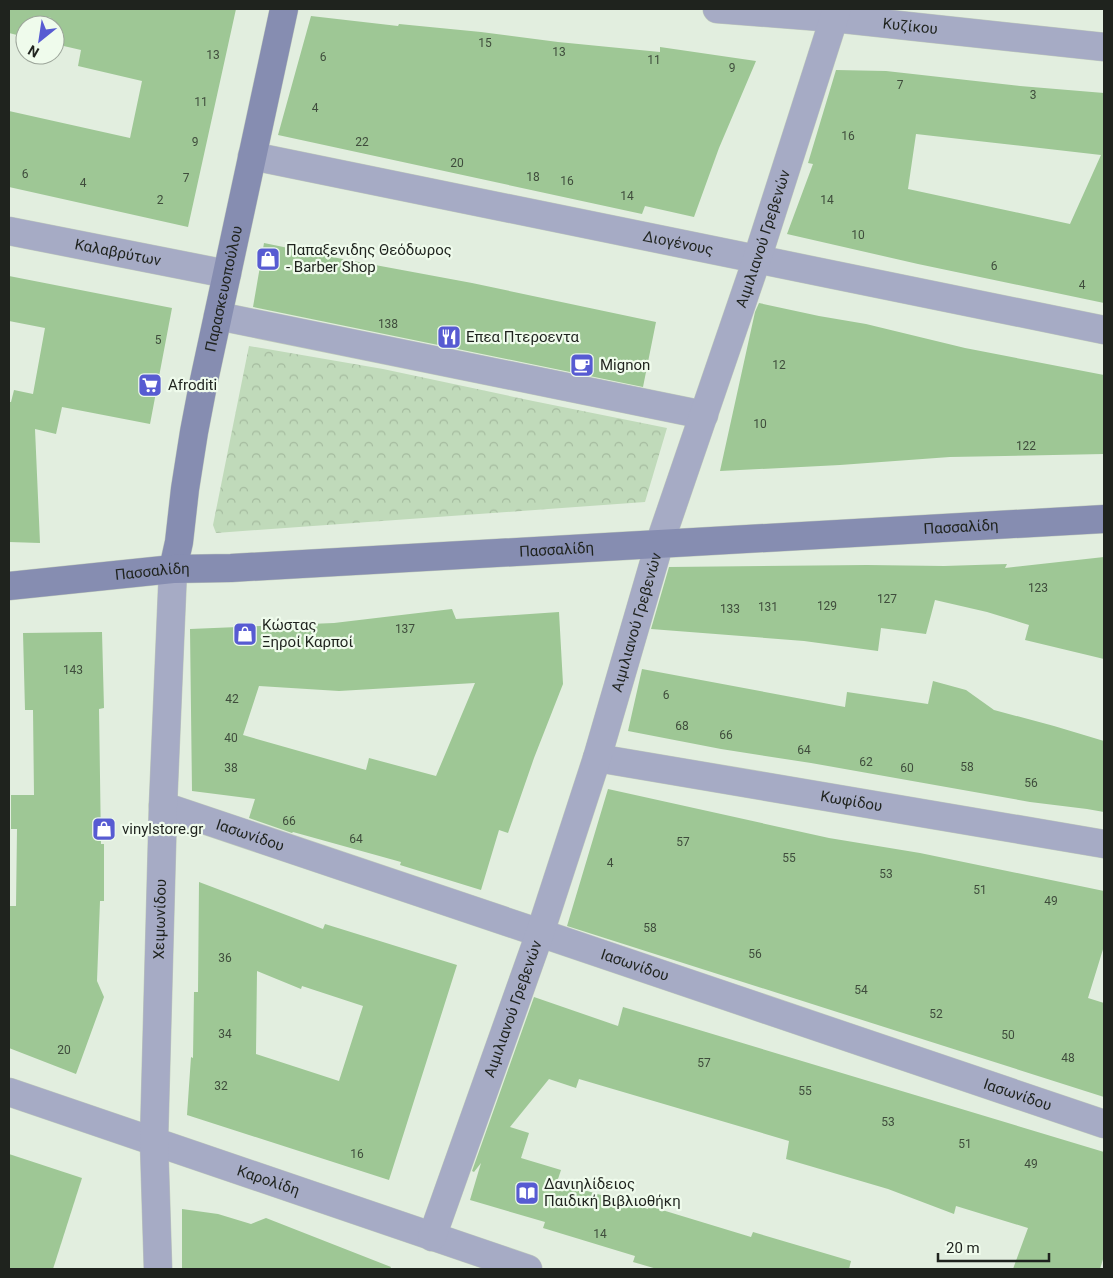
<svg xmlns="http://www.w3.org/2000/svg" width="1113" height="1278" font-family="Roboto,sans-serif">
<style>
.forest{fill:url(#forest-crowns)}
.building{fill:#9ec795;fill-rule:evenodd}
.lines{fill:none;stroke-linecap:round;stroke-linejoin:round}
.street-casing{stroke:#bfc9bc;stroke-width:29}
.secondary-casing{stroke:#bfc9bc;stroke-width:29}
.street{stroke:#a6abc5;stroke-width:28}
.secondary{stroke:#868db1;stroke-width:28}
.labels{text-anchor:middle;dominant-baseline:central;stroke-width:4.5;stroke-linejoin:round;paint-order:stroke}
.number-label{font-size:12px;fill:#3f4c3c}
.street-label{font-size:15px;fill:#1f231e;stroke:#effbec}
.poi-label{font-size:15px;fill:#1f231e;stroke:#effbec;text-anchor:start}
</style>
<defs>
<pattern id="forest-crowns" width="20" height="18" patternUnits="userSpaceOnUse" patternTransform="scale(1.25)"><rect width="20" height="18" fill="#c0daba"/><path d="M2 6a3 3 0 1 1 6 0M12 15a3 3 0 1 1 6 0" fill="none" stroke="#a5bb9f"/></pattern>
</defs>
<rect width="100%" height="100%" fill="#e2eedf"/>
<polygon class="forest" points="249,346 383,369 533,401 667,428 645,502 216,533 213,525"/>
<g class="building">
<polygon points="9,9 236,9 188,227 9,187 9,111 130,138 142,81 78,66 81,50 55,44 55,25 25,25 25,37 9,33"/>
<polygon points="311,16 398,26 399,24 481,32 558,42 660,52 660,47 756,61 719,148 694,217 645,206 642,214 278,135"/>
<path d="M836 70 886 71 1020 86 1104 93V303L918 264 787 234 813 164 808 163ZM916 134 960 139 1101 155 1070 224 908 189Z"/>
<polygon points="264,243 332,257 472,283 656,322 643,387 253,307"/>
<polygon points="9,276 172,308 150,424 62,407 56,434 35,429 40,543 9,542 9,402 11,402 14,390 33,394 45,328 9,321"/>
<polygon points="759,303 819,316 866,324 965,348 1104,375 1104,454 950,457 840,465 720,471 755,312"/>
<polygon points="1104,557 1104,659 1025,640 1029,625 987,612 935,600 926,634 881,628 878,651 804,641 651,629 669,567 867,565 944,566 1007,564 1005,568"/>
<path d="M452 609 456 619 559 612 563 684 534 758 508 833 499 830 481 890 400 865 401 862 293 832 292 833 249 818 255 799 192 791 190 629 334 623ZM475 683 436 776 369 758 366 770 243 735 259 686 339 691Z"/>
<polygon points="102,632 104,708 99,709 101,844 104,844 104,901 100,901 97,981 104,997 76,1074 9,1048 10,906 16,906 17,829 11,829 11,795 34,795 33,710 25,710 23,633"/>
<polygon points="642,669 845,707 847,692 928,704 933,681 966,690 994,710 1054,726 1104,741 1104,812 1087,809 1030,802 811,763 721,749 628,731"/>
<polygon points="608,789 829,838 920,853 1104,891 1104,946 1088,998 1104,1003 1104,1097 567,926"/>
<path d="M199 882 323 929 325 924 457 965 389 1180 187 1115 191 1057 193 1058 194 992H198ZM257 971 301 989 302 986 363 1006 339 1081 256 1054Z"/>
<polygon points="534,997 618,1026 623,1007 1104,1152 1104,1256 1100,1269 1013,1269 1028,1228 956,1206 954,1214 888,1189 786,1159 789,1141 579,1079 576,1088 549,1079 510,1127 529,1133 521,1158 561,1170 557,1182 648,1209 649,1206 751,1237 753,1232 851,1261 849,1269 657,1269 633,1262 635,1256 543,1228 545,1222 470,1200 481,1163 474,1172 472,1171"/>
<polygon points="9,1154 82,1178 53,1269 9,1269"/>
<polygon points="182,1209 218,1214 251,1224 266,1218 391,1267 390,1269 182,1269"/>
</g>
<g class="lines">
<g class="street-casing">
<g id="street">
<path id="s1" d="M717 9 833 18 1104 47"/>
<path id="s2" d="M252 156 1104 330"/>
<path id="s3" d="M9 231 227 274"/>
<polyline points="218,316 704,415"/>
<path id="s4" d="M597 758 1104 844"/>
<path id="s5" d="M163 806 540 933 1104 1124"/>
<path id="s6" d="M9 1092 528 1269"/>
<path id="s7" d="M432 1237 540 933 597 758 659 545 757 259 837 9"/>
<path id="s8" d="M158 1269 154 1141 163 806 173 569"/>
</g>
</g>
<g class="secondary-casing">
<g id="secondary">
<path id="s9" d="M173 569 179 542 185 489 194 432 203 385 284 9"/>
<path id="s10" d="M9 586 173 569 231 568 1104 519"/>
</g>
</g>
<use href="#street" class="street"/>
<use href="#secondary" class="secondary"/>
</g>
<defs>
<g id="shop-square" transform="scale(1.25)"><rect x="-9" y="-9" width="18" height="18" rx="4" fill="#575bd2" stroke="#effbec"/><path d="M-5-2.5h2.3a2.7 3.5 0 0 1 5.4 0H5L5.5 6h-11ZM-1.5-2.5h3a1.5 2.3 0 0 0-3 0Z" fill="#fff"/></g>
<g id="restaurant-square" transform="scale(1.25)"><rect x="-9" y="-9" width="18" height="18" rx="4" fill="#575bd2" stroke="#effbec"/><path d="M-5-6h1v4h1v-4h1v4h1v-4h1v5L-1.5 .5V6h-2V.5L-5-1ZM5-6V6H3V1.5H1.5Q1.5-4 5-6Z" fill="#fff"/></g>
<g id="cafe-square" transform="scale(1.25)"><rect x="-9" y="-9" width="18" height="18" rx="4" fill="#575bd2" stroke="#effbec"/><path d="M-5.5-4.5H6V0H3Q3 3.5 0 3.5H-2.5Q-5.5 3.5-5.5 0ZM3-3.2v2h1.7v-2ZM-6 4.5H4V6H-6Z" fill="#fff"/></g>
<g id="supermarket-square" transform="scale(1.25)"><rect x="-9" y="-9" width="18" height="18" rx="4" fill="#575bd2" stroke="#effbec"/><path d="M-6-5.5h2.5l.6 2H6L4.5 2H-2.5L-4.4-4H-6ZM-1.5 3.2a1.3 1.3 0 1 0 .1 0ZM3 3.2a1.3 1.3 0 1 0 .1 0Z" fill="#fff"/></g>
<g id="library-square" transform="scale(1.25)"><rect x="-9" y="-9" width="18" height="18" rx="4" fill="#575bd2" stroke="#effbec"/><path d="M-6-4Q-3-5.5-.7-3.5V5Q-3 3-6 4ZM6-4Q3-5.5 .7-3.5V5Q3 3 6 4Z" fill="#fff"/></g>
</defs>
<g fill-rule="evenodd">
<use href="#shop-square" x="268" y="259"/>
<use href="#restaurant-square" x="449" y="337"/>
<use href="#cafe-square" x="582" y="365"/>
<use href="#supermarket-square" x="150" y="385"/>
<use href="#shop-square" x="245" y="634"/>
<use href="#shop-square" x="104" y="829"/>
<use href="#library-square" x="527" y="1193"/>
</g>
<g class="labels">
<g class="number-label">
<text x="485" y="43">15</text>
<text x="559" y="52">13</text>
<text x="213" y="55">13</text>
<text x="323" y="57">6</text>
<text x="654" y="60">11</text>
<text x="732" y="68">9</text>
<text x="900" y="85">7</text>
<text x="1033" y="95">3</text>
<text x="201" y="102">11</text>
<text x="315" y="108">4</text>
<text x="848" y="136">16</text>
<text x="195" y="142">9</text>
<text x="362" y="142">22</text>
<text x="457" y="163">20</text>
<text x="25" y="174">6</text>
<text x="533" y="177">18</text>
<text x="186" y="178">7</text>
<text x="567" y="181">16</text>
<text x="83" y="183">4</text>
<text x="627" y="196">14</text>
<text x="160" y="200">2</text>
<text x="827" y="200">14</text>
<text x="858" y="235">10</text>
<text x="994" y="266">6</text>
<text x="1082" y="285">4</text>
<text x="388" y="324">138</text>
<text x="158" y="340">5</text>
<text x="779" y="365">12</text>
<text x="760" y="424">10</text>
<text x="1026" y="446">122</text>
<text x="1038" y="588">123</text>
<text x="887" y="599">127</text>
<text x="827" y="606">129</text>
<text x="768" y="607">131</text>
<text x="730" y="609">133</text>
<text x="405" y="629">137</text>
<text x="73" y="670">143</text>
<text x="666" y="695">6</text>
<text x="232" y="699">42</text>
<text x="682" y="726">68</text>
<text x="726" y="735">66</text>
<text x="231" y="738">40</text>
<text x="804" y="750">64</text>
<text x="866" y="762">62</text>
<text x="967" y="767">58</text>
<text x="231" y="768">38</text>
<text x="907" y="768">60</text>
<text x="1031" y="783">56</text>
<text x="289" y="821">66</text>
<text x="356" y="839">64</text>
<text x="683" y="842">57</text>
<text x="789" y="858">55</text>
<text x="610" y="863">4</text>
<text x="886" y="874">53</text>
<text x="980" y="890">51</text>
<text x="1051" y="901">49</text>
<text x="650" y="928">58</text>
<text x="755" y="954">56</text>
<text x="225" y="958">36</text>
<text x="861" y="990">54</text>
<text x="936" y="1014">52</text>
<text x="225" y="1034">34</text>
<text x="1008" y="1035">50</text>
<text x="64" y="1050">20</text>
<text x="1068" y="1058">48</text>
<text x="704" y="1063">57</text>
<text x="221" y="1086">32</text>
<text x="805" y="1091">55</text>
<text x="888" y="1122">53</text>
<text x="965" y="1144">51</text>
<text x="357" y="1154">16</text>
<text x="1031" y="1164">49</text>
<text x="600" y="1234">14</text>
</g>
<g class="street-label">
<text stroke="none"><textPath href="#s1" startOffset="194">Κυζίκου</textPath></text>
<text stroke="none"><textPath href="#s7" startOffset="1052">Αιμιλιανού Γρεβενών</textPath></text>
<text stroke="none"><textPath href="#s2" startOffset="435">Διογένους</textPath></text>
<text stroke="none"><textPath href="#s3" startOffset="111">Καλαβρύτων</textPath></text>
<text stroke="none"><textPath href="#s9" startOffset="285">Παρασκευοπούλου</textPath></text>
<text stroke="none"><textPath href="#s10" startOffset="954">Πασσαλίδη</textPath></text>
<text stroke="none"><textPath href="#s10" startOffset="549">Πασσαλίδη</textPath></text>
<text stroke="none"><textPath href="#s10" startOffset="144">Πασσαλίδη</textPath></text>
<text stroke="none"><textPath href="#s7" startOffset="648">Αιμιλιανού Γρεβενών</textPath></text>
<text stroke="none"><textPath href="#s4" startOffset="258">Κωφίδου</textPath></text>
<text stroke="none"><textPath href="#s5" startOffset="92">Ιασωνίδου</textPath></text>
<text stroke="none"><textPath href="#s8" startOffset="350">Χειμωνίδου</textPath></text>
<text stroke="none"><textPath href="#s5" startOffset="498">Ιασωνίδου</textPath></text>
<text stroke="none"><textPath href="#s7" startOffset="242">Αιμιλιανού Γρεβενών</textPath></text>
<text stroke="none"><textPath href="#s5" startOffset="902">Ιασωνίδου</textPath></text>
<text stroke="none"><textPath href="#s6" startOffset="274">Καρολίδη</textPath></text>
</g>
<g class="poi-label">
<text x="286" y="250">Παπαξενιδης Θεόδωρος<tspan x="286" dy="17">- Barber Shop</tspan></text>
<text x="466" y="337">Επεα Πτεροεντα</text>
<text x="600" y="365">Mignon</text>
<text x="168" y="385">Afroditi</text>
<text x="262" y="625">Κώστας<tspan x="262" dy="17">Ξηροί Καρποί</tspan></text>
<text x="122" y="829">vinylstore.gr</text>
<text x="544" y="1184">Δανιηλίδειος<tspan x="544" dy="17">Παιδική Βιβλιοθήκη</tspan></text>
</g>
</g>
<rect width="1113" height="1278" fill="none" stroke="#1f231e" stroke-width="20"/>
<g transform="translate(40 40) rotate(210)"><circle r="24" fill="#effbec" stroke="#9ca59a"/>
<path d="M0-4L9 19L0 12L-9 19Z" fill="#575bd2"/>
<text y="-8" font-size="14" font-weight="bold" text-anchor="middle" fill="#1f231e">N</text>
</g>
<path d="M938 1253v8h111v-8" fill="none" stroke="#1f231e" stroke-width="2.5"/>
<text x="946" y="1253" font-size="15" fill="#1f231e" stroke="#effbec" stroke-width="4" paint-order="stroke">20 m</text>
</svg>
